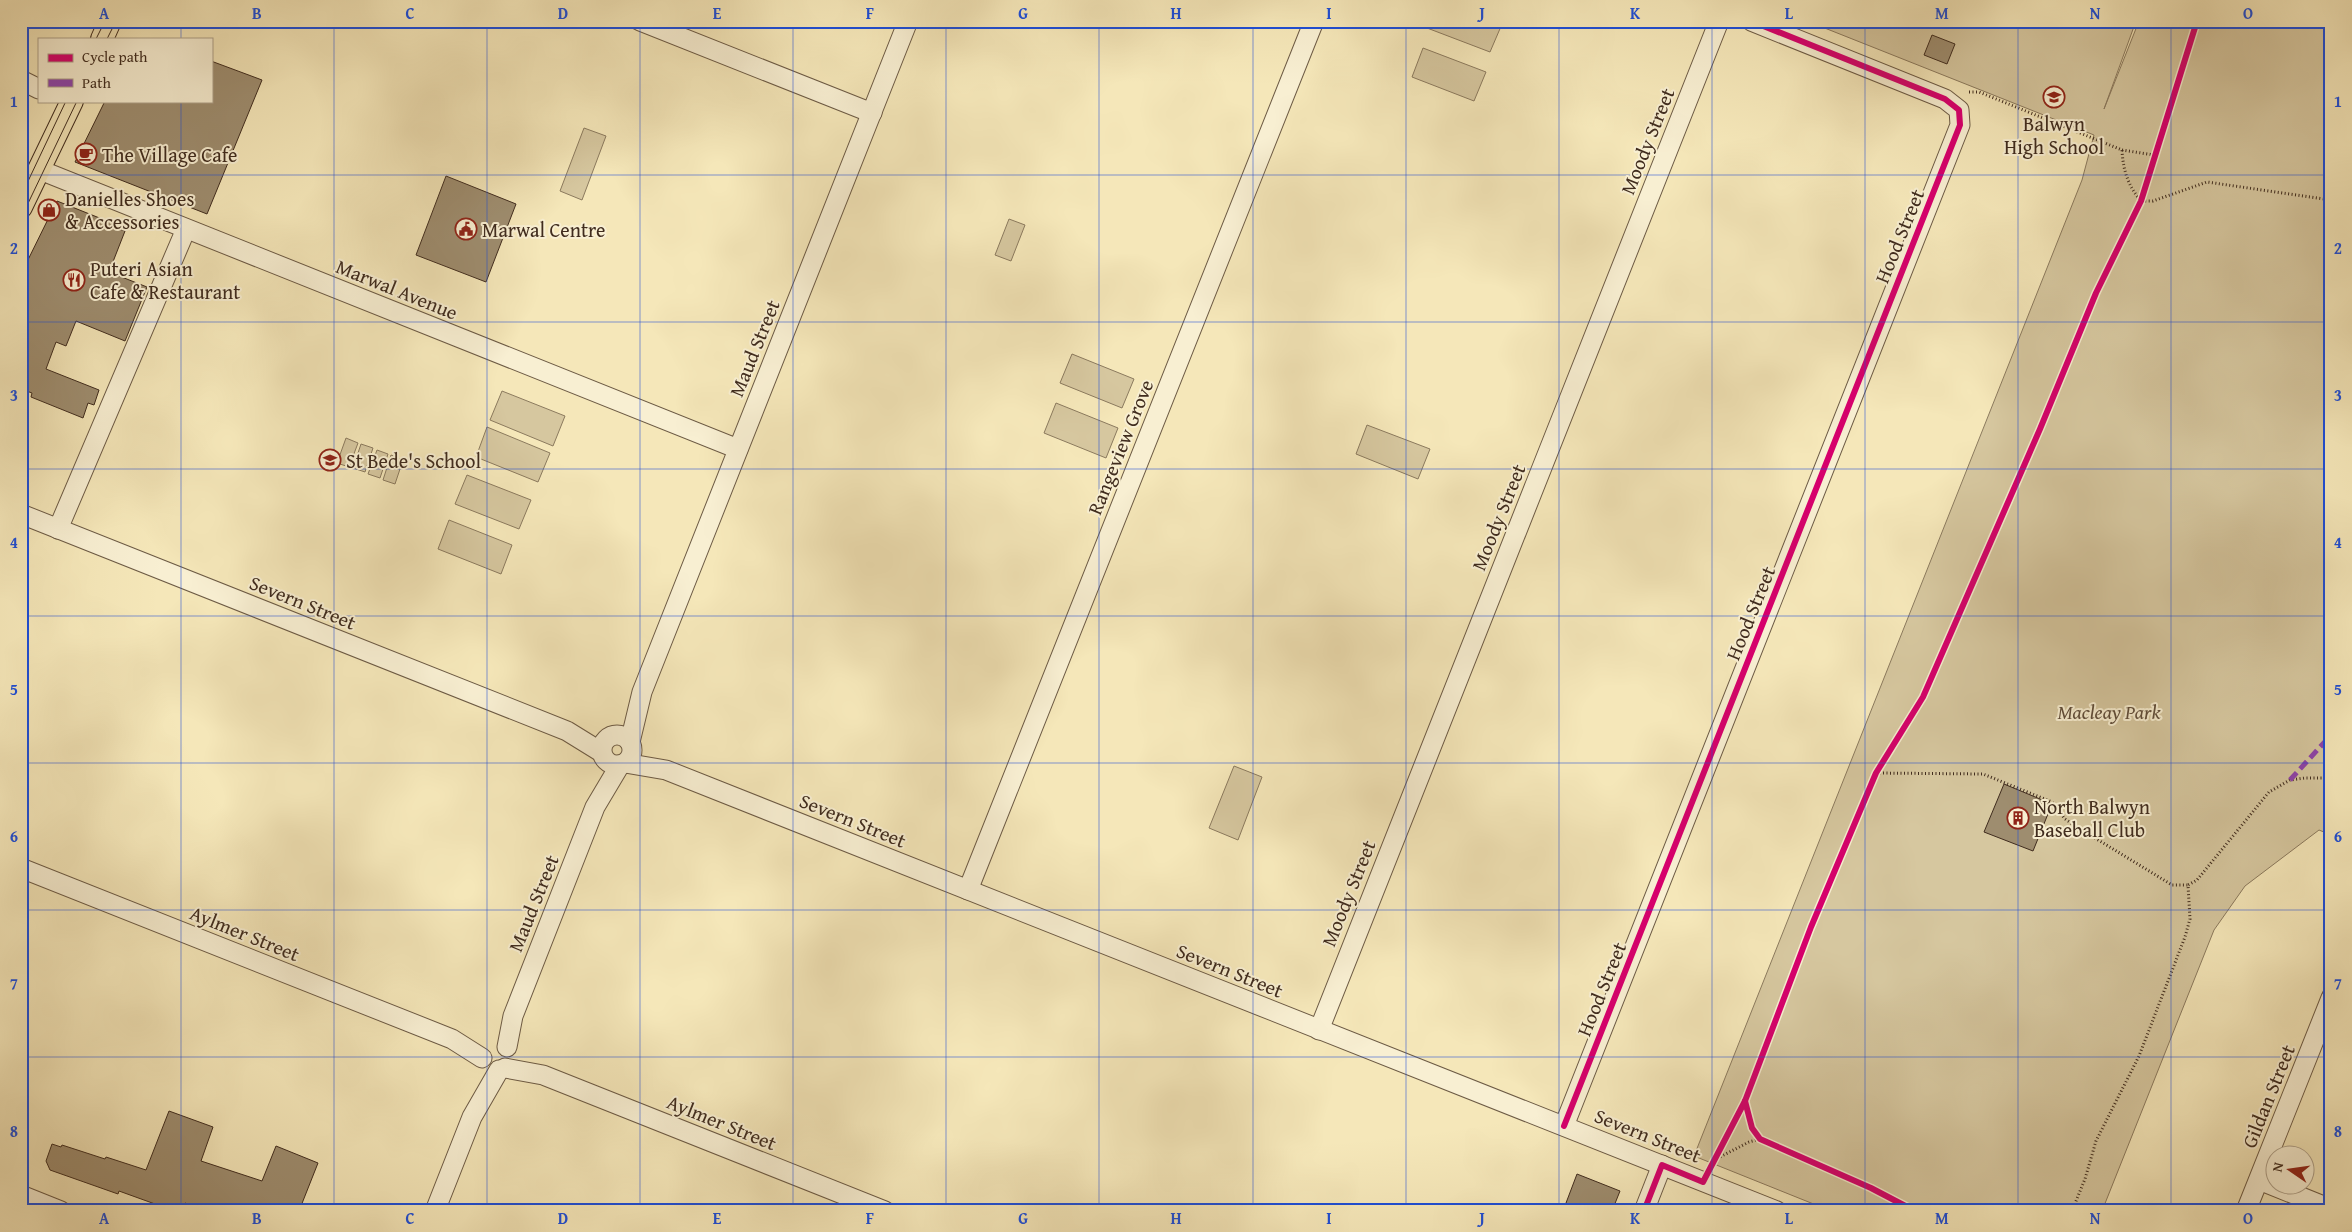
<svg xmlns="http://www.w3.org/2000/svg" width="2352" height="1232" font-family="'Gentium Book Plus',serif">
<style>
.green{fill:#d6c79f;stroke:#8b7a5e}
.building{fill:#9e8d6f;stroke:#402c1e}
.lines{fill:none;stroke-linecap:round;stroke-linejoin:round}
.minor-casing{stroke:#6d5b45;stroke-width:21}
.major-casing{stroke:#402c1e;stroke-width:24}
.path{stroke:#402c1e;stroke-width:3;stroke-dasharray:1 2.5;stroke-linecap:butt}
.minor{stroke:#f8efd2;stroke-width:19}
.major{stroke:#f5e7b9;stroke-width:22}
.tram{stroke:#402c1e;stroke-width:1}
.quiet{stroke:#8e44ad;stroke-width:5;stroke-dasharray:10 5;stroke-linecap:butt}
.cycleway-casing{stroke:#f8efd2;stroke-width:9}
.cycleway{stroke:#d6006c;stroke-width:6}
.grid{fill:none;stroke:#1d4ed8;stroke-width:1;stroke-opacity:0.55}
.labels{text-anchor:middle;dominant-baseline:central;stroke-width:4;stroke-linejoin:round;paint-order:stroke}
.poi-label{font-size:20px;fill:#402c1e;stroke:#f8efd2;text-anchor:start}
.street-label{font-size:20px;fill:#402c1e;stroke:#f8efd2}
.park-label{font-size:20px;font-style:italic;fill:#5e4b38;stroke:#f8efd2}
.neatline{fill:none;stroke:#1d4ed8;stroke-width:2}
.grid-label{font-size:16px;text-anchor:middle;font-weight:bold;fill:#1d4ed8}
</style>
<rect width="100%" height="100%" fill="#f5e7b9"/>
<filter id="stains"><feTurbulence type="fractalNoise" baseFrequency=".004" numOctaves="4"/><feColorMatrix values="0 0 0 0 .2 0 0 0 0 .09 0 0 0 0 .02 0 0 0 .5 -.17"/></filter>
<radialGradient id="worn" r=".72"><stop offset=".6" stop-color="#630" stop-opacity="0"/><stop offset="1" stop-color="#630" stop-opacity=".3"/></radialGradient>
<g class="green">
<polygon points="1430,21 1495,21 1502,24 1490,52 1427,28"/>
<polygon points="1807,21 2136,21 2104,109 2139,21 2331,21 2331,835 2319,830 2245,886 2214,930 2102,1211 1831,1211 1694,1156 2082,180 2094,135"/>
<polygon points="1423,48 1486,72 1474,101 1412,77"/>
<polygon points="584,128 606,136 582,200 560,191"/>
<polygon points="1009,219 1025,225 1011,261 995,255"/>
<polygon points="1072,354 1134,379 1122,408 1060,383"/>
<polygon points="502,391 565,416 553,446 490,420"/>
<polygon points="1056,403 1118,428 1106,458 1044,433"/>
<polygon points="1367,425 1430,449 1418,479 1356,454"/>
<polygon points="487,427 550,453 538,482 476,457"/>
<polygon points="346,438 358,443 349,467 337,463"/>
<polygon points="361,444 373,448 365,472 353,468"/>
<polygon points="377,450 388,454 380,478 368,474"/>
<polygon points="391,455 403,460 395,484 383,480"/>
<polygon points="467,475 531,500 519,529 455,504"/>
<polygon points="449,520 512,545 501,574 438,549"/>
<polygon points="1234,766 1262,777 1238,840 1209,828"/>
</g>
<g class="building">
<polygon points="1932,35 1955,44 1947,64 1924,55"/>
<polygon points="211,61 262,80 207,214 75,162 105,101 211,101"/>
<polygon points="446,176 516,204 486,282 416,255"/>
<polygon points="57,201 117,225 116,228 125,231 109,272 147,287 125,341 76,321 66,346 56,342 46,369 99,390 94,405 88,403 83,418 31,397 32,393 21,389 21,274"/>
<polygon points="2004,784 2052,804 2033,851 1984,832"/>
<polygon points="169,1111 213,1127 201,1161 262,1181 276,1146 318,1163 299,1211 208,1211 185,1203 182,1211 165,1211 154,1207 155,1204 119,1191 118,1194 50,1170 46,1161 52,1144 61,1147 62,1145 105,1159 106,1157 146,1170"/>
<polygon points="1577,1174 1620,1191 1612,1211 1572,1211 1574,1206 1566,1203"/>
</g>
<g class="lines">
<g class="minor-casing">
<g id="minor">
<polyline points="640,21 872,113"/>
<polyline points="21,80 39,89"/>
<polyline points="40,170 738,449"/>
<polyline points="21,514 567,731 601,752"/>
<polyline points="58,529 186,229"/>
<circle cx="617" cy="750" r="15"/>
<polyline points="630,742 642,692 908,21"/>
<polyline points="625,763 666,770 1777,1211"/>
<polyline points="21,868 452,1039 482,1058"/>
<polyline points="968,890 1314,21"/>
<polyline points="1319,1030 1719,21"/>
<polyline points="507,1047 513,1016 595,807 620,765"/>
<polyline points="505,1068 543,1075 885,1211"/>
<polyline points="1564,1126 1960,125 1959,110 1945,99 1751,21"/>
<polyline points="2259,1180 2331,1209"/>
<polyline points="21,1195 61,1211"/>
<polyline points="435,1211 472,1117 499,1070"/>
<polyline points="1644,1211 1662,1165"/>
<polyline points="2246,1211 2331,998"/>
</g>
</g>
<g class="major-casing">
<g id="major">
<polyline points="102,39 110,21"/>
<polyline points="21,207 72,101"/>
</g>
</g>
<g class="path">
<path d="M1969 92H1979L2122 150C2123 170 2128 186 2141 201H2153L2207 182 2331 200"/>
<polyline points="2122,150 2154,155"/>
<polyline points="21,267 24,268"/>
<polyline points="1876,773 1983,774 2052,802 2065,819 2077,827 2172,885 2188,885"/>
<polyline points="1714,1160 1749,1142 1760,1139"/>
<polyline points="2072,1211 2085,1179 2096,1141 2139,1056 2185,937 2190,919 2188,885 2197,880 2269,792 2290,780 2305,778 2331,778"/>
</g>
<use href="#minor" class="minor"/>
<use href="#major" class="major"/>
<g class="tram">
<polyline points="96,39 105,21"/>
<polyline points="107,39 116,21"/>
<polyline points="21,196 66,101"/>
<polyline points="21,218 77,101"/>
</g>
<polyline class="quiet" points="2290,780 2331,735"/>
<g class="cycleway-casing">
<g id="cycleway">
<polyline points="1745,1101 1752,1128 1760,1139 1871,1188 1915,1211"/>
<polyline points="1564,1126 1960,125 1959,110 1945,99 1751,21"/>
<polyline points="1644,1211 1662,1165 1703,1182 1745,1101 1811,927 1876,773 1923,697 2040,429 2096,293 2141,201 2197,21"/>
</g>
</g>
<use href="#cycleway" class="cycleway"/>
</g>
<path class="grid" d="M181 21V39M334 21V1211M487 21V1211M640 21V1211M793 21V1211M946 21V1211M1099 21V1211M1253 21V1211M1406 21V1211M1559 21V1211M1712 21V1211M1865 21V1211M2018 21V1211M2171 21V1211M181 101V1211M21 175H2331M21 322H2331M21 469H2331M21 616H2331M21 763H2331M21 910H2331M21 1057H2331"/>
<defs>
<g id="school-ring" transform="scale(1.125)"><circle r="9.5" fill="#f8efd2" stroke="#8f2418" stroke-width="1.5"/><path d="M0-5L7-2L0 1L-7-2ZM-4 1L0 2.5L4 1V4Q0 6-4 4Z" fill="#8f2418"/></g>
<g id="cafe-ring" transform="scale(1.125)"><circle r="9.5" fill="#f8efd2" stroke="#8f2418" stroke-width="1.5"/><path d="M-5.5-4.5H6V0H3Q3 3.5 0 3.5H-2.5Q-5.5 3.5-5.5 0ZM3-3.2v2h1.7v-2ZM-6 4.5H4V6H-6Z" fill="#8f2418"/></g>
<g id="shop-ring" transform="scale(1.125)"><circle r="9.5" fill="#f8efd2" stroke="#8f2418" stroke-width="1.5"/><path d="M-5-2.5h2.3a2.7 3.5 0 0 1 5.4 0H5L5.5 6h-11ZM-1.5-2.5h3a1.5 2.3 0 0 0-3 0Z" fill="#8f2418"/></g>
<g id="civic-ring" transform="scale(1.125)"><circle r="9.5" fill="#f8efd2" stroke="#8f2418" stroke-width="1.5"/><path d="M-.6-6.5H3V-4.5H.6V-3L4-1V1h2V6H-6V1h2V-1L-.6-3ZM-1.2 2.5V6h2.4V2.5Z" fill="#8f2418"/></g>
<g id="restaurant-ring" transform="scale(1.125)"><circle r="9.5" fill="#f8efd2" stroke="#8f2418" stroke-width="1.5"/><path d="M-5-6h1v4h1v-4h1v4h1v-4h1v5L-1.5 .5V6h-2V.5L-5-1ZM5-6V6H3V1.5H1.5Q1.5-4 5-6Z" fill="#8f2418"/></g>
<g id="building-ring" transform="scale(1.125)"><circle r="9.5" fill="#f8efd2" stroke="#8f2418" stroke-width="1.5"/><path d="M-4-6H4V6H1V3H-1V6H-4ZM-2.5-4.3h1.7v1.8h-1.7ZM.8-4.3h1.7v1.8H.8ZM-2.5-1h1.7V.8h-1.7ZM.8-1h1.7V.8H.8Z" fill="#8f2418"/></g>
</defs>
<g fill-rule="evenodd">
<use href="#school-ring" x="2054" y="97"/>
<use href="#cafe-ring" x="86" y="154"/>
<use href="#shop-ring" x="49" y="210"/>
<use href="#civic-ring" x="466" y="229"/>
<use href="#restaurant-ring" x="74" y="280"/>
<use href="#school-ring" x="330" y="460"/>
<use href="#building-ring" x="2018" y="818"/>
</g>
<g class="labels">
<g class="poi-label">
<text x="2054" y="123" text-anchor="middle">Balwyn<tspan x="2054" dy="23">High School</tspan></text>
<text x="102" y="154">The Village Cafe</text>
<text x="65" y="198">Danielles Shoes<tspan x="65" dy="23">&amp; Accessories</tspan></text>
<text x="482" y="229">Marwal Centre</text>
<text x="90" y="268">Puteri Asian<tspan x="90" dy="23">Cafe &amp; Restaurant</tspan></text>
<text x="346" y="460">St Bede's School</text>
<text x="2034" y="806">North Balwyn<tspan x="2034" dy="23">Baseball Club</tspan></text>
</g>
<g class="street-label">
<text transform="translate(1647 141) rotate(-68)">Moody Street</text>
<text transform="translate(1899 236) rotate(-68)">Hood Street</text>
<text transform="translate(397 289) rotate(22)">Marwal Avenue</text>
<text transform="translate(754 348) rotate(-68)">Maud Street</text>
<text transform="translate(1120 447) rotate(-68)">Rangeview Grove</text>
<text transform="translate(1498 517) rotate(-68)">Moody Street</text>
<text transform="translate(303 602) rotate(22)">Severn Street</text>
<text transform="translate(1750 613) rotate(-68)">Hood Street</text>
<text transform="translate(853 820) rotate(22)">Severn Street</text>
<text transform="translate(1348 893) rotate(-68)">Moody Street</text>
<text transform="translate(533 903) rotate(-68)">Maud Street</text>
<text transform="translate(245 933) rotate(22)">Aylmer Street</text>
<text transform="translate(1230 970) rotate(22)">Severn Street</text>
<text transform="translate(1601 989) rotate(-68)">Hood Street</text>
<text transform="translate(2268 1096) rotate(-68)">Gildan Street</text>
<text transform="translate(722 1122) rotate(22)">Aylmer Street</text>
<text transform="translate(1648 1135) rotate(22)">Severn Street</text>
</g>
<g class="park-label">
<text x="2109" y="711">Macleay Park</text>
</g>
</g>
<rect width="2352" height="1232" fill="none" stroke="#f5e7b9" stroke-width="55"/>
<rect x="38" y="38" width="175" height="65" fill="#f8efd2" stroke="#aea18a"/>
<rect x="48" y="54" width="25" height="8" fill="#d6006c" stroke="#aea18a"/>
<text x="82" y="62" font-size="15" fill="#402c1e">Cycle path</text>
<rect x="48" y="79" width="25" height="8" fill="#8e44ad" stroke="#aea18a"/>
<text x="82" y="88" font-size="15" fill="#402c1e">Path</text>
<g transform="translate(2290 1170) rotate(283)"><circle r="24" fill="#f8efd2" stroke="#aea18a"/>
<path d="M0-4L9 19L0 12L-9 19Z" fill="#8f2418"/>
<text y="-8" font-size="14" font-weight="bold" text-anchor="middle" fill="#402c1e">N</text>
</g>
<rect x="28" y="28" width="2296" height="1176" class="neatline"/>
<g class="grid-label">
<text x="104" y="19">A</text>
<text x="257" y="19">B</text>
<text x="410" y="19">C</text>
<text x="563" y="19">D</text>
<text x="717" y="19">E</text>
<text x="870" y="19">F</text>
<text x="1023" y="19">G</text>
<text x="1176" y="19">H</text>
<text x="1329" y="19">I</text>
<text x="1482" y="19">J</text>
<text x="1635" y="19">K</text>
<text x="1789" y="19">L</text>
<text x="1942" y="19">M</text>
<text x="2095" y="19">N</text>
<text x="2248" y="19">O</text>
<text x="14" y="107">1</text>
<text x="2338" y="107">1</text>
<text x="14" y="254">2</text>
<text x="2338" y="254">2</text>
<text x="14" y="401">3</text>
<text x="2338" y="401">3</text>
<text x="14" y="548">4</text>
<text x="2338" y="548">4</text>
<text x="14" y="695">5</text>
<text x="2338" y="695">5</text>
<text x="14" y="842">6</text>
<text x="2338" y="842">6</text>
<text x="14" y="989">7</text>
<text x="2338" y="989">7</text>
<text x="14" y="1137">8</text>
<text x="2338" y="1137">8</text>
<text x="104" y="1224">A</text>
<text x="257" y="1224">B</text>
<text x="410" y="1224">C</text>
<text x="563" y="1224">D</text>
<text x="717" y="1224">E</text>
<text x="870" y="1224">F</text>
<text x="1023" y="1224">G</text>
<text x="1176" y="1224">H</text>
<text x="1329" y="1224">I</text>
<text x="1482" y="1224">J</text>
<text x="1635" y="1224">K</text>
<text x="1789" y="1224">L</text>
<text x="1942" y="1224">M</text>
<text x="2095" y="1224">N</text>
<text x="2248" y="1224">O</text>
</g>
<rect width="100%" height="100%" filter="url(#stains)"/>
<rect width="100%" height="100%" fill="url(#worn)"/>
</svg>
